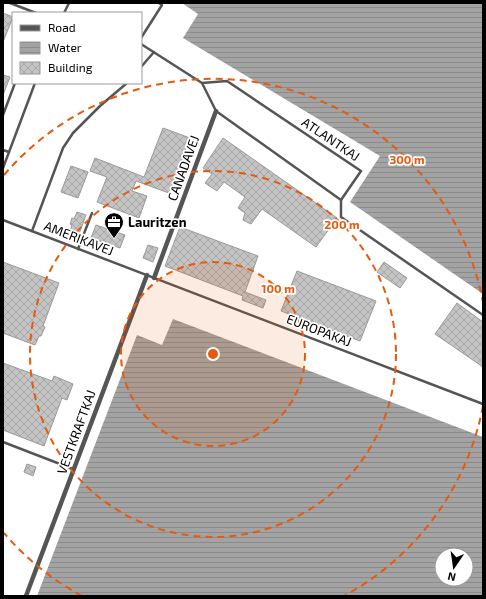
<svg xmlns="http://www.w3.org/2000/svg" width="486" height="599" font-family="'Exo 2',sans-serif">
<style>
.water{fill:url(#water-rules);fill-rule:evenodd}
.building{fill:url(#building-cross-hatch);stroke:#999}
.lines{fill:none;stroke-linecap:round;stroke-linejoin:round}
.service{stroke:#555;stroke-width:2.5}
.minor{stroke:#555;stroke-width:4.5}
.ring{fill:none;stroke:#e8590c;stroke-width:2;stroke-dasharray:7 5}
.labels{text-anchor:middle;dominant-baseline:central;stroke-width:3.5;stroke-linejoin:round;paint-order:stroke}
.street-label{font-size:13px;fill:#000;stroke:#fff}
.poi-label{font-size:13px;font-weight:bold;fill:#000;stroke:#fff;text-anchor:start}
.centre{fill:#e8590c;stroke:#fff;stroke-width:2}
.ring-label{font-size:12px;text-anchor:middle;font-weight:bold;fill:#e8590c;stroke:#fff;stroke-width:3.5;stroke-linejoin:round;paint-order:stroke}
</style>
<defs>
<pattern id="water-rules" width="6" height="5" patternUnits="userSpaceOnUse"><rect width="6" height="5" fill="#a3a3a3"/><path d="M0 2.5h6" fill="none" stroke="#8b8b8b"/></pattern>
<pattern id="building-cross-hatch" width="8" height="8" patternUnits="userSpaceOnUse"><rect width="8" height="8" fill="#c4c4c4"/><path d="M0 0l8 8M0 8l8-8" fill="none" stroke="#a7a7a7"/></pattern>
</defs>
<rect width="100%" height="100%" fill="#fff"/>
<g class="water">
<polygon points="182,3 483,3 483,294 350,202 380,156 183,38 198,14"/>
<path d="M173 319 483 437V596H37L137 335 162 345ZM442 555H466V579H442Z"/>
</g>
<g class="building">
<polygon points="3,13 13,17 3,42"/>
<polygon points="3,75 10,77 3,95"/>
<polygon points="163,128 190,138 169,193 136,181 132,191 147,196 139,218 97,202 107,177 90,171 95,158 144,177"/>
<polygon points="223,138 337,218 316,247 262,209 251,224 243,220 245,213 238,208 245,197 224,182 217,191 205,183 212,174 203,168"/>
<polygon points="71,166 88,172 78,198 61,192"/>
<polygon points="77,212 86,215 79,234 70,231 72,225 70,224 72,218 74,219"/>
<polygon points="96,225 125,235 120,248 91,238"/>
<polygon points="180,227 258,256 245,292 266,300 263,308 242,300 243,296 165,266"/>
<polygon points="148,245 158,248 153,262 143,258"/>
<polygon points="3,262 59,283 43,326 45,327 41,336 39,336 35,345 3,333"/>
<polygon points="384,262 407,278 400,288 377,272"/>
<polygon points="297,271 376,301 360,341 281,311"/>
<polygon points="457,303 483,322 483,367 435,334"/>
<polygon points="3,363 52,381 54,376 73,384 67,400 62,398 44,446 3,430"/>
<polygon points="27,464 36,467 33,476 24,472"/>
</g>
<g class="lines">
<g class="service">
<polyline points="10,3 36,13"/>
<polyline points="64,13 69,3"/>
<polyline points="141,38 162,5 159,3"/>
<polyline points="141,44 202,83 216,111 341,200 361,171 227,81 202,83"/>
<polyline points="141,67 154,52"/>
<polyline points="3,115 15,83"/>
<polyline points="3,150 9,152"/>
<polyline points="3,168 35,83"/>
<polyline points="341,200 341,217 483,315"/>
<polyline points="3,220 483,404"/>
<polyline points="32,231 63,148 73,133 100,106 127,83"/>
<polyline points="78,249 92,213"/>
<polyline points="3,442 73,469"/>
</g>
<g class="minor">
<polyline points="154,278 216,111"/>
<polyline points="26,596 147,275"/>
</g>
</g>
<circle cx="213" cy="354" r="92" fill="#e8590c" fill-opacity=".12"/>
<g class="ring">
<circle cx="213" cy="354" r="92"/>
<circle cx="213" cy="354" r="183"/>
<path d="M483 406A275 275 0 0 1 344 596M82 596A275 275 0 0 1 4 533M4 175A275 275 0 0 1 483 302"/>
</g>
<defs>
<g id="office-pin" transform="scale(1)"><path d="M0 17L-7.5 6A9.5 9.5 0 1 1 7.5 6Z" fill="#000" stroke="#fff"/><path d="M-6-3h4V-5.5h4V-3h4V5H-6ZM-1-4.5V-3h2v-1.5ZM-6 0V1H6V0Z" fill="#fff"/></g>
</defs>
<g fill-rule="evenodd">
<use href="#office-pin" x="114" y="222"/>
</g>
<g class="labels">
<g class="street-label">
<text transform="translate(331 139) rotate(34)">ATLANTKAJ</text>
<text transform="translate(183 168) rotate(-70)">CANADAVEJ</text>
<text transform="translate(79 238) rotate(21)">AMERIKAVEJ</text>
<text transform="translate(319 330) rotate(21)">EUROPAKAJ</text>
<text transform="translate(76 432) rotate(-70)">VESTKRAFTKAJ</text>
</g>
<g class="poi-label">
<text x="128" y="222">Lauritzen</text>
</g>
</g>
<circle cx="213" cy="354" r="6" class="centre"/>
<g class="ring-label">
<text x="407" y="164">300 m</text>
<text x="342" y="229">200 m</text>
<text x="278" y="293">100 m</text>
</g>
<rect width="486" height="599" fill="none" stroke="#000000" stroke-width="8"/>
<rect x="12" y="12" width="130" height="72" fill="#ffffff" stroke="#999999"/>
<rect x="20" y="25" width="20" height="6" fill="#555555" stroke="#999999"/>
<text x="48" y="32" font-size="12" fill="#000000">Road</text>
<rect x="20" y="42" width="20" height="12" fill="url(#water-rules)" stroke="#999999"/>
<text x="48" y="52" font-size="12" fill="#000000">Water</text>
<rect x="20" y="62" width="20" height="12" fill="url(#building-cross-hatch)" stroke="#999999"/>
<text x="48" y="72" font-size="12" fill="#000000">Building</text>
<g transform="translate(454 567) rotate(193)"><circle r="19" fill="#ffffff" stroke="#999999"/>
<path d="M0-3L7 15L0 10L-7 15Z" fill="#000000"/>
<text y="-6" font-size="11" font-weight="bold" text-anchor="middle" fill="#000000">N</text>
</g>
</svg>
